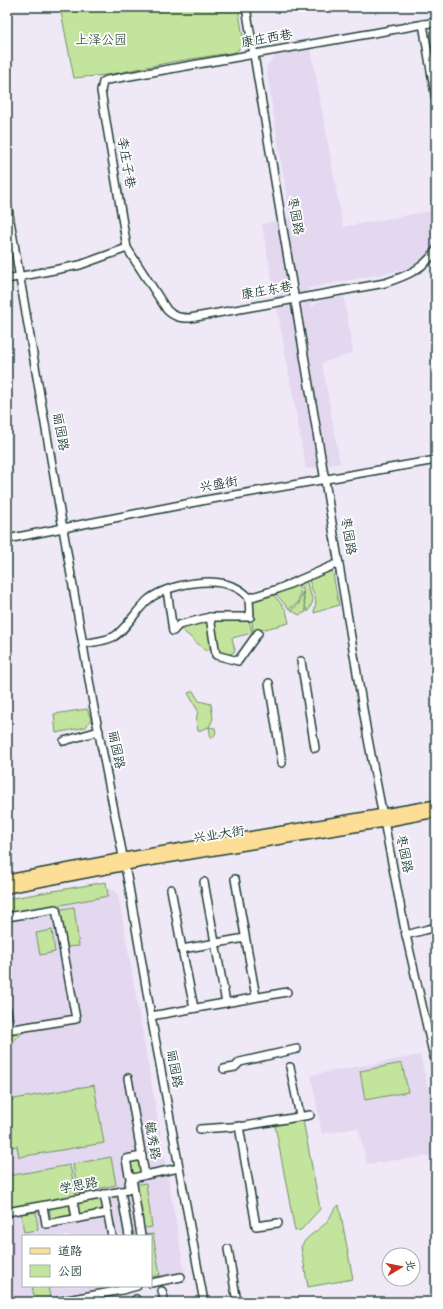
<svg xmlns="http://www.w3.org/2000/svg" width="443" height="1309" font-family="Dekko,'LXGW WenKai TC',sans-serif">
<style>
.built{fill:#e4d8f1}
.green{fill:#c3e49c;stroke:#719068}
.lines{fill:none;stroke-linecap:round;stroke-linejoin:round}
.minor-casing{stroke:#1f3d34;stroke-width:10}
.major-casing{stroke:#1f3d34;stroke-width:12}
.minor{stroke:#fff;stroke-width:7}
.major{stroke:#fdde96;stroke-width:9}
.labels{text-anchor:middle;dominant-baseline:central;stroke-width:3.5;stroke-linejoin:round;paint-order:stroke}
.street-label{font-size:13px;fill:#1f3d34;stroke:#fff}
.park-label{font-size:13px;fill:#405e49;stroke:#fff}
</style>
<rect width="100%" height="100%" fill="#efe8f7"/>
<filter id="ink" filterUnits="userSpaceOnUse"><feTurbulence type="fractalNoise" baseFrequency=".025" numOctaves="2"/><feDisplacementMap in="SourceGraphic" scale="8" xChannelSelector="R" yChannelSelector="G"/><feConvolveMatrix kernelMatrix="1 2 1 2 8 2 1 2 1" color-interpolation-filters="sRGB"/></filter>
<g filter="url(#ink)">
<g class="built">
<polygon points="311,49 343,227 436,210 436,248 423,266 308,288 312,308 318,301 344,296 353,353 322,363 340,463 306,469 262,224 290,219 266,67 276,55"/>
<polygon points="104,885 118,894 186,1279 151,1286 151,1236 23,1236 23,1286 149,1286 65,1302 7,1302 7,900"/>
<polygon points="420,1055 436,1121 436,1155 367,1164 358,1128 322,1134 311,1075"/>
</g>
<g class="green">
<polygon points="60,7 238,7 244,43 236,52 172,62 107,75 74,78"/>
<polygon points="332,569 339,605 314,613 316,601 309,580"/>
<polygon points="306,580 313,601 308,612 305,606 302,582"/>
<polygon points="299,582 300,592 298,603 289,609 275,593"/>
<polygon points="302,592 306,612 299,615 291,610 299,604"/>
<polygon points="273,594 286,610 289,623 253,632 252,619 255,619 252,600"/>
<polygon points="213,618 249,619 252,633 232,638 235,651 229,655 219,652"/>
<polygon points="208,619 213,646 206,651 180,628"/>
<polygon points="193,691 199,701 211,704 213,719 209,727 215,728 216,733 211,739 209,727 198,731 196,721 198,711 188,693"/>
<polygon points="87,709 91,719 86,727 56,733 54,714"/>
<polygon points="106,882 108,896 7,915 7,899"/>
<polygon points="74,907 79,946 66,947 60,912 62,909"/>
<polygon points="52,930 55,952 40,955 36,933"/>
<polygon points="24,1028 25,1031 15,1039 14,1042 7,1043 7,1031"/>
<polygon points="402,1063 408,1092 365,1100 360,1071"/>
<polygon points="94,1085 104,1143 19,1157 17,1146 7,1148 7,1113 11,1113 9,1102 14,1099"/>
<polygon points="303,1120 320,1209 301,1230 295,1231 275,1125"/>
<polygon points="111,1157 116,1185 78,1193 73,1164"/>
<polygon points="138,1158 144,1172 133,1176 131,1174 128,1159"/>
<polygon points="70,1165 76,1196 7,1208 7,1176"/>
<polygon points="146,1183 152,1227 139,1229 133,1185"/>
<polygon points="100,1198 103,1207 100,1210 80,1214 76,1211 75,1205 78,1201"/>
<polygon points="69,1204 71,1214 67,1217 54,1219 50,1216 50,1209 52,1207"/>
<path d="M339 1205 353 1279 308 1287 301 1247C306 1235 320 1231 328 1220 333 1214 331 1211 339 1205Z"/>
<polygon points="36,1212 38,1230 24,1232 21,1214"/>
<polygon points="153,1234 160,1275 151,1277 151,1236 143,1235"/>
<polygon points="32,1286 48,1286 50,1298 35,1301"/>
</g>
<g class="lines">
<g class="minor-casing">
<g id="minor">
<polyline points="246,7 368,739 406,935 436,1066"/>
<path d="M436 22 107 80 103 82 101 91 127 248 167 310C174 317 180 318 190 318L385 283C406 276 424 269 436 250"/>
<polyline points="423,24 436,100"/>
<polyline points="7,203 93,703 129,887 151,1016 204,1302"/>
<polyline points="7,279 80,265 127,248"/>
<polyline points="7,539 206,500 436,460"/>
<polyline points="167,590 173,631"/>
<polyline points="210,617 250,617 249,598"/>
<polyline points="173,631 179,625 210,617 216,655 238,661 258,633"/>
<path d="M83 644C93 642 105 641 113 637 123 633 138 608 149 599 172 582 229 572 249 598L278 589 339 563"/>
<polyline points="301,661 315,748"/>
<polyline points="269,683 282,763"/>
<polyline points="64,741 99,731"/>
<polyline points="235,879 256,997"/>
<polyline points="204,882 226,1003"/>
<polyline points="171,889 182,949"/>
<polyline points="7,917 56,909 76,1019 7,1030"/>
<polyline points="406,935 436,927"/>
<polyline points="194,1008 182,949 245,938"/>
<polyline points="7,1010 10,1030"/>
<polyline points="151,1016 287,992"/>
<polyline points="290,1067 300,1116"/>
<polyline points="224,1069 235,1067 240,1062 297,1049"/>
<polyline points="128,1078 145,1175 179,1168"/>
<polyline points="239,1126 256,1226 278,1223"/>
<polyline points="200,1129 245,1126 310,1115"/>
<polyline points="121,1191 129,1236"/>
<polyline points="104,1194 112,1236"/>
<polyline points="73,1200 76,1218"/>
<polyline points="43,1206 46,1224 108,1213"/>
<polyline points="7,1212 128,1190 130,1179 145,1175"/>
<polyline points="141,1236 132,1178 129,1175 126,1159 142,1156"/>
<polyline points="228,1249 237,1302"/>
<polyline points="151,1283 181,1277"/>
<polyline points="122,1286 122,1290 137,1286"/>
<polyline points="162,1291 165,1302"/>
<polyline points="136,1299 136,1302"/>
<polyline points="56,1302 122,1290"/>
</g>
</g>
<g class="major-casing">
<g id="major">
<polyline points="7,880 124,858 436,805"/>
<polyline points="7,888 142,862 384,822 436,812"/>
</g>
</g>
<use href="#minor" class="minor"/>
<use href="#major" class="major"/>
</g>
</g>
<g class="labels">
<g class="street-label">
<text transform="translate(267 40) rotate(-10)">康庄西巷</text>
<text transform="translate(125 163) rotate(80)">李庄子巷</text>
<text transform="translate(294 216) rotate(80)">枣园路</text>
<text transform="translate(267 292) rotate(-10)">康庄东巷</text>
<text transform="translate(59 432) rotate(80)">丽园路</text>
<text transform="translate(219 486) rotate(-10)">兴盛街</text>
<text transform="translate(347 536) rotate(81)">枣园路</text>
<text transform="translate(115 750) rotate(79)">丽园路</text>
<text transform="translate(219 836) rotate(-9)">兴业大街</text>
<text transform="translate(403 854) rotate(79)">枣园路</text>
<text transform="translate(173 1069) rotate(80)">丽园路</text>
<text transform="translate(151 1141) rotate(80)">毓秀路</text>
<text transform="translate(79 1187) rotate(-11)">学思路</text>
</g>
<g class="park-label">
<text x="101" y="41">上泽公园</text>
</g>
</g>
<rect width="443" height="1309" fill="none" stroke="#fff" stroke-width="24"/>
<rect x="12" y="12" width="419" height="1285" fill="none" stroke="#1f3d34" stroke-width="1.5" filter="url(#ink)"/>
<rect x="22" y="1235" width="130" height="52" fill="#ffffff" stroke="#a5b1ae"/>
<rect x="30" y="1248" width="20" height="6" fill="#fdde96" stroke="#a5b1ae"/>
<text x="58" y="1255" font-size="12" fill="#1f3d34">道路</text>
<rect x="30" y="1265" width="20" height="12" fill="#c3e49c" stroke="#a5b1ae"/>
<text x="58" y="1275" font-size="12" fill="#1f3d34">公园</text>
<g transform="translate(401 1267) rotate(80)"><circle r="19" fill="#ffffff" stroke="#a5b1ae"/>
<path d="M0-3L7 15L0 10L-7 15Z" fill="#c8321e"/>
<text y="-6" font-size="11" font-weight="bold" text-anchor="middle" fill="#1f3d34">北</text>
</g>
</svg>
